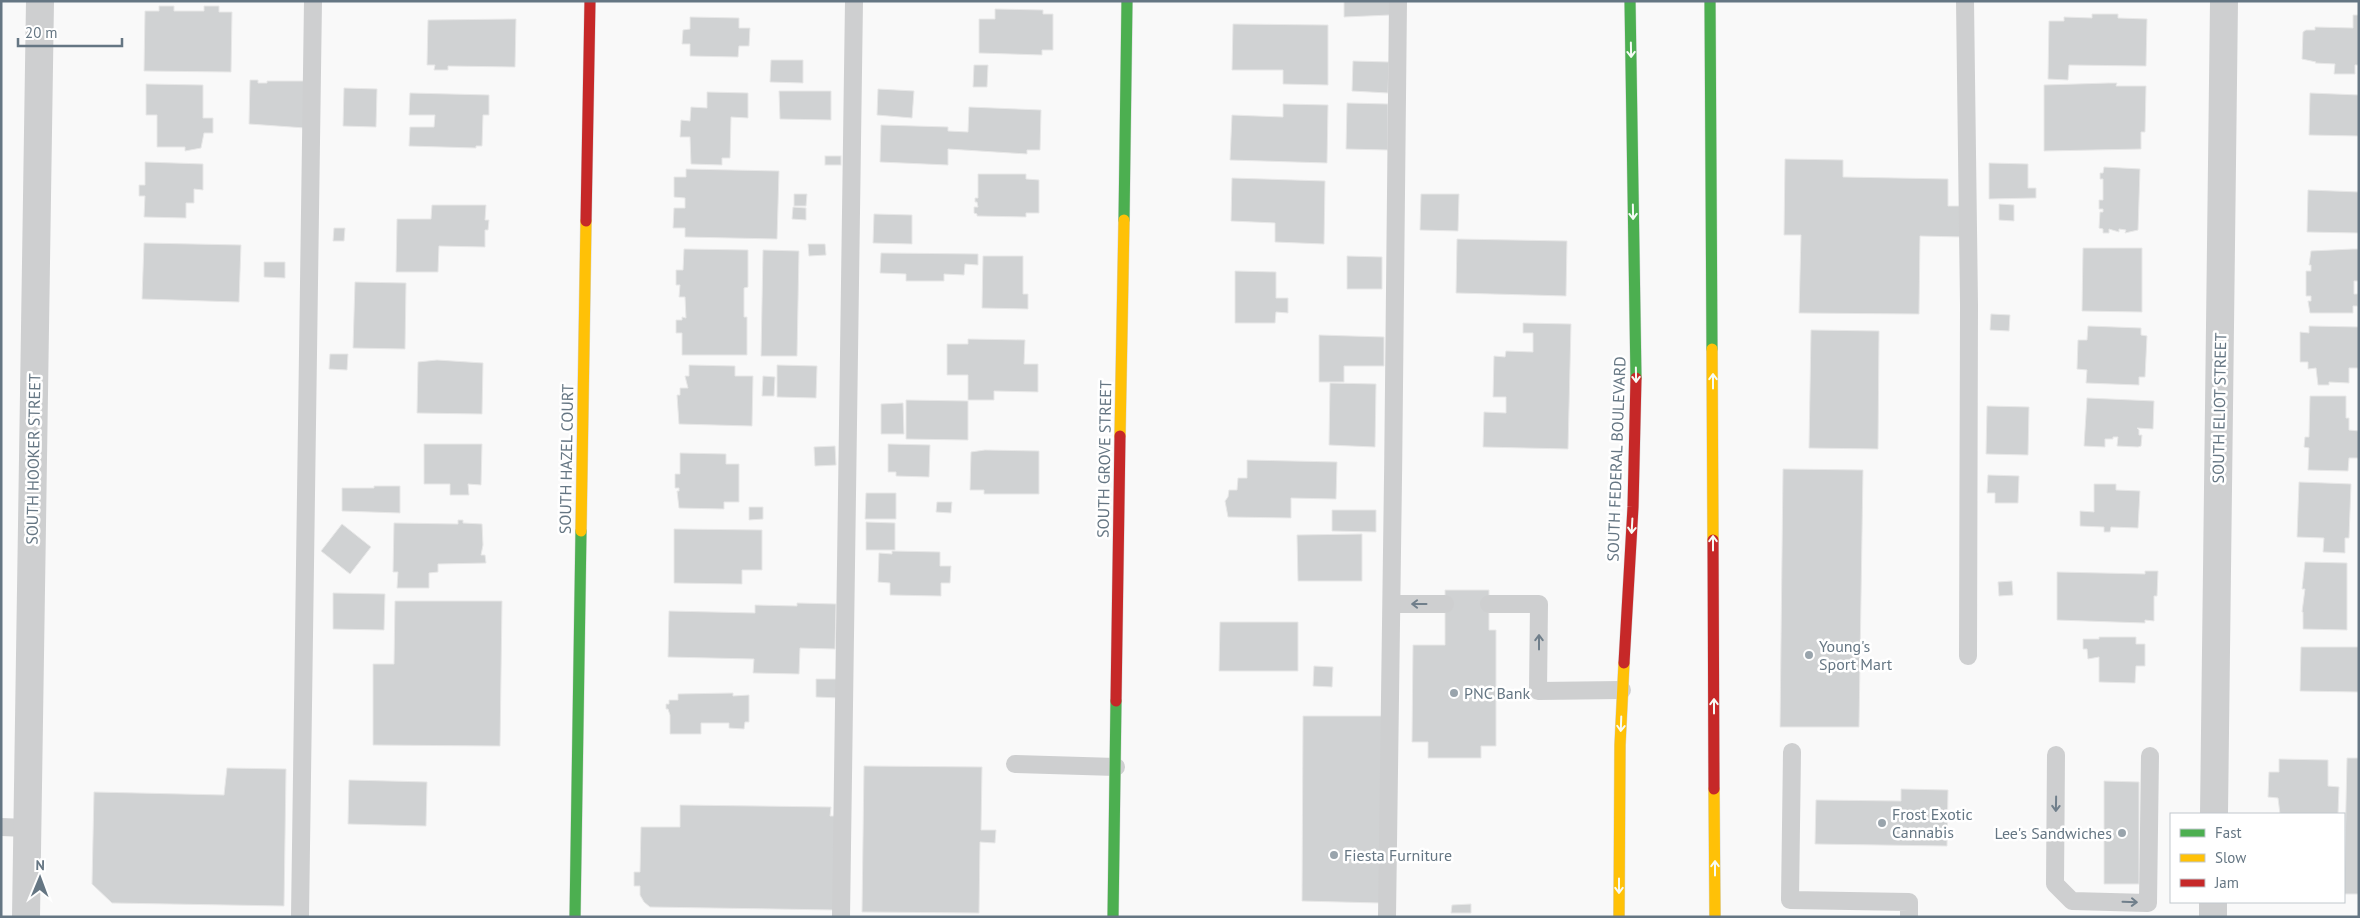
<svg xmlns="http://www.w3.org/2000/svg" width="2360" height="918" font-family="'PT Sans',sans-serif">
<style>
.building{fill:#d0d2d3;stroke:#e8e8e8}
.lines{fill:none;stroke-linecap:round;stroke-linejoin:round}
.fast-casing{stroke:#d5d6d7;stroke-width:12}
.slow-casing{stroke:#d5d6d7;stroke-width:12}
.jam-casing{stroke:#d5d6d7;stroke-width:12}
.lane{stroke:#cecfd0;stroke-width:18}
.street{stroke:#cecfd0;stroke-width:28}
.fast{stroke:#4caf50;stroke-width:11}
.slow{stroke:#ffc107;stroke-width:11}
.jam{stroke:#c62828;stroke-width:11}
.oneway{stroke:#f6fbf6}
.oneway2{stroke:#707f8b}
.poi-dot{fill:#99a4ac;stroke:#fff;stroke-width:2}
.labels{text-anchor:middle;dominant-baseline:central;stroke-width:5;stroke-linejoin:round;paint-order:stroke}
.street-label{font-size:16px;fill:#657683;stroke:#fff}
.poi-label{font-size:16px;fill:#657683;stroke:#fff;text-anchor:start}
</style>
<rect width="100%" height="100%" fill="#f9f9f9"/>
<g class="building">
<polygon points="1344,1 1390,1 1390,15 1344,17"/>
<polygon points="159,6 174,6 174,11 204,11 204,6 219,6 219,12 232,12 231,72 144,71 145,11 159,11"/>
<polygon points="995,9 1043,10 1043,14 1053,14 1053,50 1042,50 1042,55 979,53 979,19 995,19"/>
<polygon points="2092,14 2118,14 2118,18 2147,19 2146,66 2069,65 2068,80 2048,79 2049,21 2064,21 2064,17 2092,18"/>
<polygon points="2353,15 2359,15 2359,65 2355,65 2355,74 2334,74 2335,64 2315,63 2316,62 2302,59 2303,32 2306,30 2315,30 2315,27 2353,28"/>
<polygon points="690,17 739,18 739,28 750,28 749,46 739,46 738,57 690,56 690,44 682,44 683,30 690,29"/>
<polygon points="516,19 515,67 448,66 448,70 434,70 435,65 427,65 428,20"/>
<polygon points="1233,24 1328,25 1328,85 1283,84 1283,70 1232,70"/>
<polygon points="771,60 803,60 803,83 770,82"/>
<polygon points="1353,61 1389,62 1388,93 1352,91"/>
<polygon points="974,65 988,65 987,87 973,87"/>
<polygon points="250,80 258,80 258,83 267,83 267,81 305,81 305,128 249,124"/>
<polygon points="2109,83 2117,83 2116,86 2146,86 2145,132 2141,132 2141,149 2044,151 2044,85"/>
<polygon points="146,84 203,85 203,118 213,118 213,133 204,133 201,148 185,151 185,147 157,147 157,115 146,115"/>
<polygon points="344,88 377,89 376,127 343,126"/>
<polygon points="878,89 914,91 912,118 877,115"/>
<polygon points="779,91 831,91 831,120 780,119"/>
<polygon points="707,92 748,93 748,118 731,117 730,158 722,158 722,165 691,164 690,137 680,137 681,120 690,121 691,107 707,108"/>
<polygon points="410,93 489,95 489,115 483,115 482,146 476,146 476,148 409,146 410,127 434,127 435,115 409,115"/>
<polygon points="2310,93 2359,95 2359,136 2309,135"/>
<polygon points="1347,103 1388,104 1388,150 1346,149"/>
<polygon points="1283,104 1328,105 1327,163 1230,160 1232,115 1283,117"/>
<polygon points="969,107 1041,110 1040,150 1027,150 1027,154 948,149 948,165 880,162 881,125 948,127 948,131 968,132"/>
<rect x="825" y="156" width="16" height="9"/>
<polygon points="1785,159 1843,160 1843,177 1948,179 1948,206 1963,206 1963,237 1920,236 1919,314 1799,313 1801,235 1784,235"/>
<polygon points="145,162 203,164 203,190 194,189 194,203 186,203 186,218 144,217 145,196 139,196 139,185 145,185"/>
<polygon points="1989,163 2028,164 2028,188 2036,188 2036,198 1989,199"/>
<polygon points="2104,167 2140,169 2138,230 2125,233 2126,230 2119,229 2119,232 2109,229 2109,233 2103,233 2103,229 2099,228 2100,212 2103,212 2103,209 2099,209 2099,200 2103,200 2103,179 2100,179 2100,173 2103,173"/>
<polygon points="686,169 779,171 777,239 685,237 685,228 673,228 674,208 685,208 685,198 674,197 674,177 686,177"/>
<polygon points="978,174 1026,174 1026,179 1039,180 1039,213 1026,213 1026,217 977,216 977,214 974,213 974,207 978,207 977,202 975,202 975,198 978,198"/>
<polygon points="1232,178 1325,181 1324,244 1275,242 1275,223 1231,221"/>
<polygon points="2359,183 2359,233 2307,232 2308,190 2359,192"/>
<polygon points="794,194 807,194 806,206 794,206"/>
<polygon points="1421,194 1459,194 1458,231 1420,230"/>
<polygon points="1999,204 2014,205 2014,221 1999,220"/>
<polygon points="432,205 486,205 485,220 489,220 488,230 485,230 485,247 439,246 438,272 396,272 397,219 431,219"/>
<polygon points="793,207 806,208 806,220 792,219"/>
<polygon points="874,214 912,215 912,244 873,243"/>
<polygon points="334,228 345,228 344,241 333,241"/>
<polygon points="1457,239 1567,241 1566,296 1456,293"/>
<polygon points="144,243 241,245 239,302 142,299"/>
<polygon points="808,244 825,244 826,255 809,256"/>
<polygon points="2083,248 2142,248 2142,312 2082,311"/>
<polygon points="684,249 748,250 748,287 744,288 744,317 747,317 747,355 682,355 682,333 676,333 676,320 682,320 682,317 686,318 685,297 679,297 680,285 676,285 676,270 683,270"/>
<polygon points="2353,249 2359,249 2359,281 2354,281 2354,294 2358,294 2358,306 2353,306 2353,313 2310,313 2308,301 2311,301 2311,296 2306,296 2306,271 2311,271 2311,265 2309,265 2311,251"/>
<polygon points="763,250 799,251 797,356 761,356"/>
<polygon points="881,253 978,254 978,265 965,264 964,275 944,274 944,281 906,281 906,274 880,273"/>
<polygon points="983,256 1023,256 1023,294 1028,294 1028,309 982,308"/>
<polygon points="1347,256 1382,257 1382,289 1347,289"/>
<polygon points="264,262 285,262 285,278 264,277"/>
<polygon points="1235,271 1276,272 1276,298 1288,298 1288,313 1276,312 1275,323 1235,323"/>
<polygon points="355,282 406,283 405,349 353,348"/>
<polygon points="1991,314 2010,315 2009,331 1990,330"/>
<polygon points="1523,323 1571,324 1568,449 1483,447 1484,412 1506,413 1506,397 1493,397 1494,356 1505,357 1506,351 1533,352 1533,333 1523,333"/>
<polygon points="2088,326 2141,328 2141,335 2147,336 2145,377 2139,377 2139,385 2086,383 2087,370 2077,369 2078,340 2087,340"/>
<polygon points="2309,326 2359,327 2359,368 2349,368 2349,383 2329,382 2329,385 2318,385 2316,368 2308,369 2308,362 2300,362 2300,332 2309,333"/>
<polygon points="1811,330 1879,331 1878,449 1809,448"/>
<polygon points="1319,335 1384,337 1384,366 1344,366 1344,382 1319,382"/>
<polygon points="968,339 1025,340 1024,364 1038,364 1038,392 994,391 994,400 968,400 968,375 947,375 947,344 968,344"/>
<polygon points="330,354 348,354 347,370 329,369"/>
<polygon points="437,360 483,363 482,414 417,413 418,362"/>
<polygon points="689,365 735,366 735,376 753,376 752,426 679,424 677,395 680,395 680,388 688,388 685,376 689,376"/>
<polygon points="777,365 817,366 816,398 777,397"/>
<polygon points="763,376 775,377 774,396 762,396"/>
<polygon points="1330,383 1376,384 1375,447 1329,445"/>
<polygon points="2310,396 2346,396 2346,418 2349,418 2349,430 2359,431 2359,458 2349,458 2348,471 2308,470 2309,448 2304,447 2305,437 2309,437"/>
<polygon points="2087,398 2154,401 2153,429 2137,428 2139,430 2139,435 2142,435 2141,446 2138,447 2117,446 2118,437 2113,437 2113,439 2105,439 2105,447 2084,446"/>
<polygon points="906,400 968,401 968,440 906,439"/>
<polygon points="903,403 904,434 881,434 881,404"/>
<polygon points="1987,406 2029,407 2028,455 1986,454"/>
<polygon points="424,444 482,444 481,485 468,484 469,495 450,495 450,484 424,484"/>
<polygon points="888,444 930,445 929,477 896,476 896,472 888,472"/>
<polygon points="835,446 836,465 815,466 814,447"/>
<polygon points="985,450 1039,451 1039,494 984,494 984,490 970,490 971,452"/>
<polygon points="680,453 726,454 726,464 739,464 739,502 724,502 724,509 679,508 677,491 679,491 679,488 675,488 675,474 680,474"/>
<polygon points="1247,460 1337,462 1336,499 1291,498 1291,518 1228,517 1225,501 1228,497 1229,490 1237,490 1238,478 1247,478"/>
<polygon points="1783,469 1863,470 1859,727 1780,727"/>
<polygon points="1988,475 2019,476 2018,503 1995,503 1995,493 1987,493"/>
<polygon points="2299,482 2351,484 2349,538 2345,538 2345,553 2323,552 2324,538 2297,537"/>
<polygon points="2094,484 2116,484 2116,490 2140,491 2138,528 2111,527 2110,532 2104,532 2104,527 2080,526 2080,511 2094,512"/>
<polygon points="374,486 400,486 400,513 342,511 342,488 374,488"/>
<polygon points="866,493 896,493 896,519 865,519"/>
<polygon points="937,502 952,502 951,513 936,512"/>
<polygon points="749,507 763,507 763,519 749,520"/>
<polygon points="1332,510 1376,510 1376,532 1332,531"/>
<polygon points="458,520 463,520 463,523 482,524 483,545 481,555 485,555 486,563 438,564 438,572 429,573 429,588 397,588 398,572 393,572 394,523 458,524"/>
<polygon points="866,522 895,523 895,550 866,550"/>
<polygon points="342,524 371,547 350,574 321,551"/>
<polygon points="674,529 762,530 762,570 742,570 742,584 674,583"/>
<polygon points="1362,534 1362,581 1298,581 1297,535"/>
<polygon points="892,551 940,552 940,566 951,566 950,583 941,583 941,596 890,595 890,583 878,582 879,553 892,554"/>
<polygon points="2305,562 2347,563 2347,630 2303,629 2303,612 2302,612 2305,589 2302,589"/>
<polygon points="2145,571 2158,571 2157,596 2154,596 2154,621 2145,620 2145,623 2057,620 2057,572 2145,574"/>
<polygon points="2012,581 2013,595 1999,596 1998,582"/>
<polygon points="1445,590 1489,590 1489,630 1496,630 1496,746 1481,746 1481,758 1428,758 1428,742 1412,742 1413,645 1445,645"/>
<polygon points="333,593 385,594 384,630 333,629"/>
<polygon points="395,601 502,601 500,746 373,745 373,664 394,664"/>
<polygon points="797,603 836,604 835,649 800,648 799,674 753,673 754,659 668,657 669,611 755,613 755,605 797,606"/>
<polygon points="1220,622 1298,622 1298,671 1219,671"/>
<polygon points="2099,637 2136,637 2136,644 2145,644 2145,666 2136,666 2135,683 2099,682 2099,657 2088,659 2087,649 2083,649 2083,639 2099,639"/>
<polygon points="2301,647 2359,647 2359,692 2300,691"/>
<polygon points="1314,666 1333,667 1332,687 1313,686"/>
<polygon points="816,679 840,679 840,698 816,697"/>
<polygon points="733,693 733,696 749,695 749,722 745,722 744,729 729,728 729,723 701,723 701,734 670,734 670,715 668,709 666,709 666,704 669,704 669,700 678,700 678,694"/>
<polygon points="1303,716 1383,716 1380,903 1302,901"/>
<polygon points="2347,758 2359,758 2359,894 2344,894"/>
<polygon points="2279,759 2328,760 2328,786 2339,787 2338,814 2280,814 2278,798 2268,797 2269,772 2279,772"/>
<polygon points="864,766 982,767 981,830 996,830 995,843 980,842 979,913 862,912"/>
<polygon points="227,768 286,769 284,906 112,903 92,884 94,792 224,795"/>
<polygon points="349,780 427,782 426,826 348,824"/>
<polygon points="2104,781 2139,782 2139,884 2104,884"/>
<polygon points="1901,789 1948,790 1947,846 1815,844 1816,800 1901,801"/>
<polygon points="680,805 831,807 830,816 837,816 835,910 650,907 644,902 640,895 640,886 634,886 634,872 640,872 641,827 680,827"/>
<polygon points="1471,904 1471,913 1451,913 1452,905"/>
</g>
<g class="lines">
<g class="fast-casing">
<g id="fast">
<polyline points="1630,1 1636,378"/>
<polyline points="1710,1 1712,349"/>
<polyline points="1124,220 1127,1"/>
<polyline points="575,917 581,531"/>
<polyline points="1113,917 1116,701"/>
</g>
</g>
<g class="slow-casing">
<g id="slow">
<polyline points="1712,349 1713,540"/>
<polyline points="1120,436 1124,220"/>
<polyline points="581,531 586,221"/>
<polyline points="1714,789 1715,917"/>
<polyline points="1619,917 1620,745 1624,663"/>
</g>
</g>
<g class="jam-casing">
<g id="jam">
<polyline points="586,221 590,1"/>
<polyline points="1713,540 1714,789"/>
<polyline points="1624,663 1633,507 1636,378"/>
<polyline points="1116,701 1120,436"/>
</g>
</g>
<g class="lane">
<polyline points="1965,1 1969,305 1968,656"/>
<polyline points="1393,604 1445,604"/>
<polyline points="1489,604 1539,604 1538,691 1622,690"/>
<polyline points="1792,752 1790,900 1909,902 1909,917"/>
<polyline points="2056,755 2055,884 2072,901 2148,903 2150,756"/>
<polyline points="1015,764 1116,767"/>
<polyline points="1,827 27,828"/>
<polyline points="300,917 313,1"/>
<polyline points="841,917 854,1"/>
<path d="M1387 917C1392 612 1395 306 1398 1"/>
</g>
<g class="street">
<polyline points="2214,814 2224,1"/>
<polyline points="26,917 40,1"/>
<polyline points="2213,917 2213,902"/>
</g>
<use href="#fast" class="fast"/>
<use href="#slow" class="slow"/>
<use href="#jam" class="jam"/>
</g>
<defs><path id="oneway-shaft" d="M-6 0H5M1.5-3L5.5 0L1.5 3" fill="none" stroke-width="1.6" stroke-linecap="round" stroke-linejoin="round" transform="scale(1.25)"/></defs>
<g class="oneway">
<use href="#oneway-shaft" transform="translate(1631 50) rotate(89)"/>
<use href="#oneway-shaft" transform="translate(1633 212) rotate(89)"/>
<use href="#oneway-shaft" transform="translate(1636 375) rotate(89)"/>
<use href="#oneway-shaft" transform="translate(1713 381) rotate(-90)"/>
<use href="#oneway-shaft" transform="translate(1632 526) rotate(93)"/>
<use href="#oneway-shaft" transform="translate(1713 543) rotate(-90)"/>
<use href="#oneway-shaft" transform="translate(1714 706) rotate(-90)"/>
<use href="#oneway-shaft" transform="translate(1621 724) rotate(92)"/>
<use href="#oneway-shaft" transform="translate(1715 868) rotate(-90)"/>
<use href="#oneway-shaft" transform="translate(1619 886) rotate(90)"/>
</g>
<g class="oneway2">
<use href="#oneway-shaft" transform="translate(1419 604) rotate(180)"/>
<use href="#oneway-shaft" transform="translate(1539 642) rotate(-90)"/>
<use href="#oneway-shaft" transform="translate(2056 804) rotate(91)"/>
<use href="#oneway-shaft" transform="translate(2130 902) rotate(2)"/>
</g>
<g class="poi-dot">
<circle cx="1809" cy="655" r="5"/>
<circle cx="1454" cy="693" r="5"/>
<circle cx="1882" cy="823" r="5"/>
<circle cx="2122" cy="833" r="5"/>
<circle cx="1334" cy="855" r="5"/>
</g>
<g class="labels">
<g class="street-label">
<text transform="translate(2219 408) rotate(-89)">SOUTH ELIOT STREET</text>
<text transform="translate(33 459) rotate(-89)">SOUTH HOOKER STREET</text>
<text transform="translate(566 459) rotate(-89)">SOUTH HAZEL COURT</text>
<text transform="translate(1104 459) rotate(-89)">SOUTH GROVE STREET</text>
<text transform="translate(1616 459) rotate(-88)">SOUTH FEDERAL BOULEVARD</text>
</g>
<g class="poi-label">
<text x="1819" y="646">Young's<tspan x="1819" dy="18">Sport Mart</tspan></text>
<text x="1464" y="693">PNC Bank</text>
<text x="1892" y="814">Frost Exotic<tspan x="1892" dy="18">Cannabis</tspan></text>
<text x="2112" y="833" text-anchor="end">Lee's Sandwiches</text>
<text x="1344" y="855">Fiesta Furniture</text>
</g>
</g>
<rect width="2360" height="918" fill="none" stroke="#657683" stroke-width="5"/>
<rect x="2170" y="813" width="175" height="90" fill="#ffffff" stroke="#c1c8cd"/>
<rect x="2180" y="829" width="25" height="8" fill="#4caf50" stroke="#c1c8cd"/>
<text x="2215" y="838" font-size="15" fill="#657683">Fast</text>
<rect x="2180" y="854" width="25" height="8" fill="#ffc107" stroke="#c1c8cd"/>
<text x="2215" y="863" font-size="15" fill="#657683">Slow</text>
<rect x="2180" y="879" width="25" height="8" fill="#c62828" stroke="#c1c8cd"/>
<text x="2215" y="888" font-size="15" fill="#657683">Jam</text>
<g transform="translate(40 878) rotate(1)" stroke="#ffffff" stroke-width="4" paint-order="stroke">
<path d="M0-4L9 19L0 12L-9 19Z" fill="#657683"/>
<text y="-8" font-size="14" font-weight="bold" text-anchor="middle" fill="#657683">N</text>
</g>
<path d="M18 38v8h104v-8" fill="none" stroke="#657683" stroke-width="2.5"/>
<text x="25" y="38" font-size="15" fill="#657683" stroke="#ffffff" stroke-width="4" paint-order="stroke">20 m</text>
</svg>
